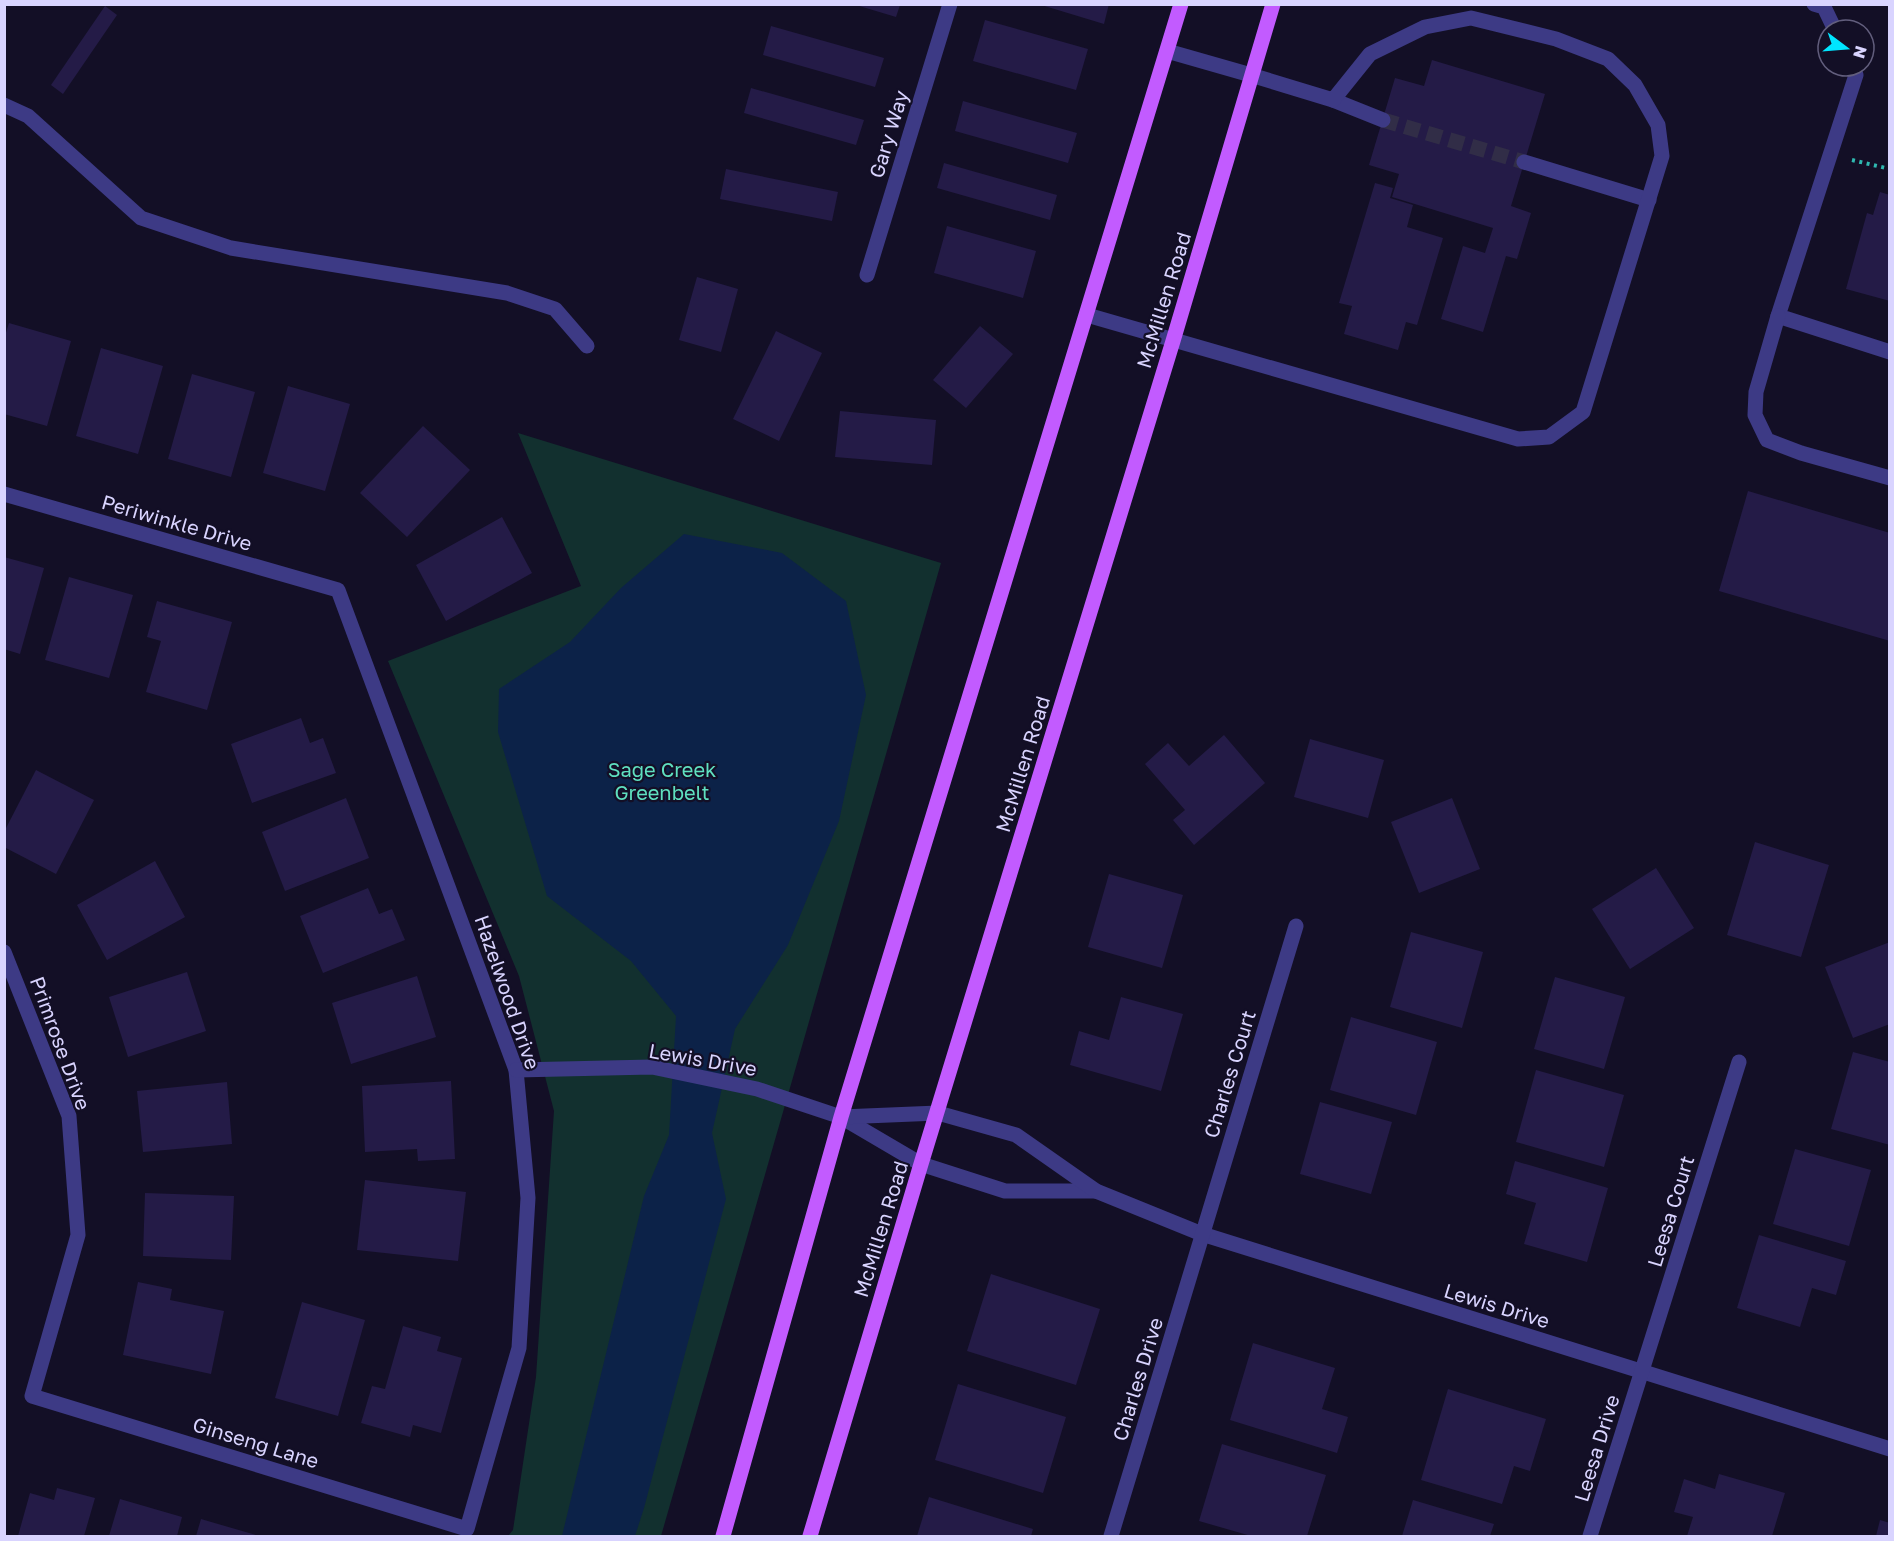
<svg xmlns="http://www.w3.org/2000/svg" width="1894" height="1541" font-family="'Golos Text',sans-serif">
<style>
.green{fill:#12302f}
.water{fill:#0c2248}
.building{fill:#241b47}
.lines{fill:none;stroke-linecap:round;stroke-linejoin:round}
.minor-tunnel{stroke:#312d47;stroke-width:15;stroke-dasharray:15 8;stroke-linecap:butt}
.path{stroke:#2fb8b0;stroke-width:4;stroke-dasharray:3 4.5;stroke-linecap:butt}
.minor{stroke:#3d3a85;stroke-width:15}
.major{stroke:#c25bff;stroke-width:15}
.labels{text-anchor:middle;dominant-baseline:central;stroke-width:4.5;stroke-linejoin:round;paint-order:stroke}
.street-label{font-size:20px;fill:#d9d4ff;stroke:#130f26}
.park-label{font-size:20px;fill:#5fe0c0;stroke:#130f26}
</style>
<rect width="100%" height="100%" fill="#130f26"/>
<polygon class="green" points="518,433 941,563 661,1536 508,1536 513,1530 536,1377 554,1111 519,976 388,661 581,586"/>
<polygon class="water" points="684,534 782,553 846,601 866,695 839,821 788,945 735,1029 712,1133 726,1199 644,1508 635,1536 562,1536 644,1196 669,1135 676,1016 631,961 547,896 498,732 499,689 570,642 621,588"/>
<g class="building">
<polygon points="1038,4 1109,4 1104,24"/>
<polygon points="856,5 900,5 896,17"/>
<polygon points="105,6 117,15 63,94 51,85"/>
<polygon points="985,20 1088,49 1076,90 973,61"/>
<polygon points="771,26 884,58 875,87 763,55"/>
<polygon points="1432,60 1545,94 1511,206 1531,213 1517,259 1506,256 1483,332 1441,319 1463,246 1485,253 1493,228 1392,197 1399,174 1369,165 1395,78 1424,86"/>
<polygon points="751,88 864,120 856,145 744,113"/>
<polygon points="963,101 1077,133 1068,163 955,131"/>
<polygon points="944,163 1057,195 1050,220 937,188"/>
<polygon points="726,169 838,192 832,221 720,199"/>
<polygon points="1375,183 1393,188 1390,198 1413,205 1407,227 1443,238 1417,325 1406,322 1398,350 1344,334 1352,306 1339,303"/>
<polygon points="1880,192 1890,195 1890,301 1846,289 1867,213 1873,215"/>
<polygon points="947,226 1036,251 1023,298 934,273"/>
<polygon points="697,277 738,289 721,352 679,340"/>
<polygon points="9,323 71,341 47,426 4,414 4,339"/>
<polygon points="980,326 1013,354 966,408 933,380"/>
<polygon points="776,331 822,353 779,441 733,419"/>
<polygon points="101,348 163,366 138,454 76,436"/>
<polygon points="192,374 255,392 231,477 168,459"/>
<polygon points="288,386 350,404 325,491 263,473"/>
<polygon points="840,411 936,420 932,465 835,457"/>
<polygon points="423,426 470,470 407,537 360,493"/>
<polygon points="1748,491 1890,533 1890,641 1719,591"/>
<polygon points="502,517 532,573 446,621 416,565"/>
<polygon points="4,557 44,568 20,654 4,649"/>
<polygon points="69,577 133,595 109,678 45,660"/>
<polygon points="157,601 232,622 207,710 146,692 161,641 147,637"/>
<polygon points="301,718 310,743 323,738 336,773 252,803 231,744"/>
<polygon points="1224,735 1265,783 1194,845 1173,820 1185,810 1145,764 1168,743 1189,766"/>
<polygon points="1310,739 1384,760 1368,818 1294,797"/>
<polygon points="36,770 94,800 56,874 4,847 4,832"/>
<polygon points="346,798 369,858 285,891 262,832"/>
<polygon points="1452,798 1480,869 1419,893 1391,822"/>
<polygon points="1755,842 1829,865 1801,957 1727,935"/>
<polygon points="155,861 185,917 107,960 77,905"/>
<polygon points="1656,868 1694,928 1630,969 1592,909"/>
<polygon points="1109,874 1183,895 1162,968 1088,947"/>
<polygon points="368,888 379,914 392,909 405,940 323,973 300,916"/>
<polygon points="1411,932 1483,952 1462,1028 1390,1007"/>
<polygon points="1890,942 1890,1024 1853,1038 1825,967"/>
<polygon points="187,972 206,1031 128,1057 109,997"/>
<polygon points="417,976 436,1037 351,1064 332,1003"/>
<polygon points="1555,977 1625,997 1604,1069 1534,1049"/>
<polygon points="1121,997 1183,1014 1161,1091 1070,1065 1079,1031 1109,1040"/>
<polygon points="1351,1017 1437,1042 1416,1115 1330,1090"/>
<polygon points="1853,1052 1890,1062 1890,1145 1831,1129"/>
<polygon points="1536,1070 1624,1095 1604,1167 1516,1142"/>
<polygon points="451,1081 455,1159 418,1161 417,1149 365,1152 362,1086"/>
<polygon points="227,1082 232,1144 143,1152 137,1091"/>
<polygon points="1320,1102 1392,1122 1371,1194 1300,1174"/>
<polygon points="1795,1149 1871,1170 1849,1246 1773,1224"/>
<polygon points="1515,1161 1608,1188 1587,1262 1524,1244 1536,1203 1506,1194"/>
<polygon points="365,1180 466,1192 458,1261 357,1250"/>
<polygon points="145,1193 234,1196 231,1260 143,1256"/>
<polygon points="1759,1235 1846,1261 1836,1295 1812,1288 1800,1327 1737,1308"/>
<polygon points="991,1274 1100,1309 1076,1385 967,1351"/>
<polygon points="138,1282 172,1289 170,1300 224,1311 211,1374 123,1355"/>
<polygon points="302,1302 365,1320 338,1416 275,1398"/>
<polygon points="403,1326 441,1337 437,1351 462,1358 441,1433 413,1425 410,1437 361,1423 372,1386 385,1389"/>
<polygon points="1253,1343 1335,1368 1322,1409 1348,1417 1337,1453 1230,1420"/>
<polygon points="958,1384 1066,1417 1043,1493 935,1460"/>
<polygon points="1448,1389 1546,1419 1530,1471 1514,1466 1502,1504 1421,1480"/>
<polygon points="1222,1444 1326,1475 1307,1536 1251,1536 1199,1521"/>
<polygon points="1719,1474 1785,1493 1772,1536 1687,1536 1693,1517 1674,1512 1684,1479 1715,1489"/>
<polygon points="57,1488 95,1498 84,1536 18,1536 30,1493 54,1500"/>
<polygon points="929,1497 1033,1529 1031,1536 917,1536"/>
<polygon points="120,1499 182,1517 177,1536 109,1536"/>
<polygon points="1413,1500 1494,1524 1490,1536 1402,1536"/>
<polygon points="201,1519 259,1536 196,1536"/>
<polygon points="1880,1520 1890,1523 1890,1536 1876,1536"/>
</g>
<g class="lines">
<polyline class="minor-tunnel" points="1383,120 1524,162"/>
<polyline class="path" points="1852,160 1890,169"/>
<g class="minor">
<polyline points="1814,4 1824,7 1835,30"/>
<polyline points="1852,66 1856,75 1778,316 1890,352"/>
<polyline points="1333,100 1383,120"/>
<polyline points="4,105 28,116 141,218 231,248 507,293 555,309 587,346"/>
<polyline points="1524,162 1649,200"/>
<polyline points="867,275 950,4"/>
<polyline points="1087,315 1518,439 1549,437 1583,412 1662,156 1658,125 1635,85 1608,59 1556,39 1471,18 1425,27 1370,54 1333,100 1251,75 1167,51"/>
<polyline points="1778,316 1756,392 1755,415 1767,440 1801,453 1890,478"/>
<polyline points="4,494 338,590 516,1070 528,1198 519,1348 467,1529 32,1396 78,1235 69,1116 4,952"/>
<polyline points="516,1070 652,1067 757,1089 841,1117 921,1164 1005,1191 1096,1191"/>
<polyline points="841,1117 938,1113 1016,1135 1096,1191 1202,1234 1890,1449"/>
<polyline points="1111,1536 1296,926"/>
<polyline points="1590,1536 1739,1062"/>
</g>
<g class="major">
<polyline points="723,1536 841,1117 1181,4"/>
<polyline points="810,1536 921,1164 1173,341 1273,4"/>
</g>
</g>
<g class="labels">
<g class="street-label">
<text transform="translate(888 134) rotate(-73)">Gary Way</text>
<text transform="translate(1163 300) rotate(-73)">McMillen Road</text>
<text transform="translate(177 522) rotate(16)">Periwinkle Drive</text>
<text transform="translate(1022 764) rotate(-73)">McMillen Road</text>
<text transform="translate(508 992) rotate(71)">Hazelwood Drive</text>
<text transform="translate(61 1043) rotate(70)">Primrose Drive</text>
<text transform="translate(703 1059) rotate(10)">Lewis Drive</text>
<text transform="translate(1229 1074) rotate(-73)">Charles Court</text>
<text transform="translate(1670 1211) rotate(-73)">Leesa Court</text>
<text transform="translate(880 1229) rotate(-73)">McMillen Road</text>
<text transform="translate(1497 1305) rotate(17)">Lewis Drive</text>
<text transform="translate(1137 1379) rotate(-73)">Charles Drive</text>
<text transform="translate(256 1442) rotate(17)">Ginseng Lane</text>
<text transform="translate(1596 1448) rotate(-73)">Leesa Drive</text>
</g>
<g class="park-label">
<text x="662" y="769">Sage Creek<tspan x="662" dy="23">Greenbelt</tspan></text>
</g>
</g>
<rect width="1894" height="1541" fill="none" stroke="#d9d4ff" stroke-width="12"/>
<g transform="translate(1846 48) rotate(106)"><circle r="28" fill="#130f26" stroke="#625e7d" stroke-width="1.5"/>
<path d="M0-4.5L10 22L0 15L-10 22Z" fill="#00e5ff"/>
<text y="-9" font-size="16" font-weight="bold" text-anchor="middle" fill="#d9d4ff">N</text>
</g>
</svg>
